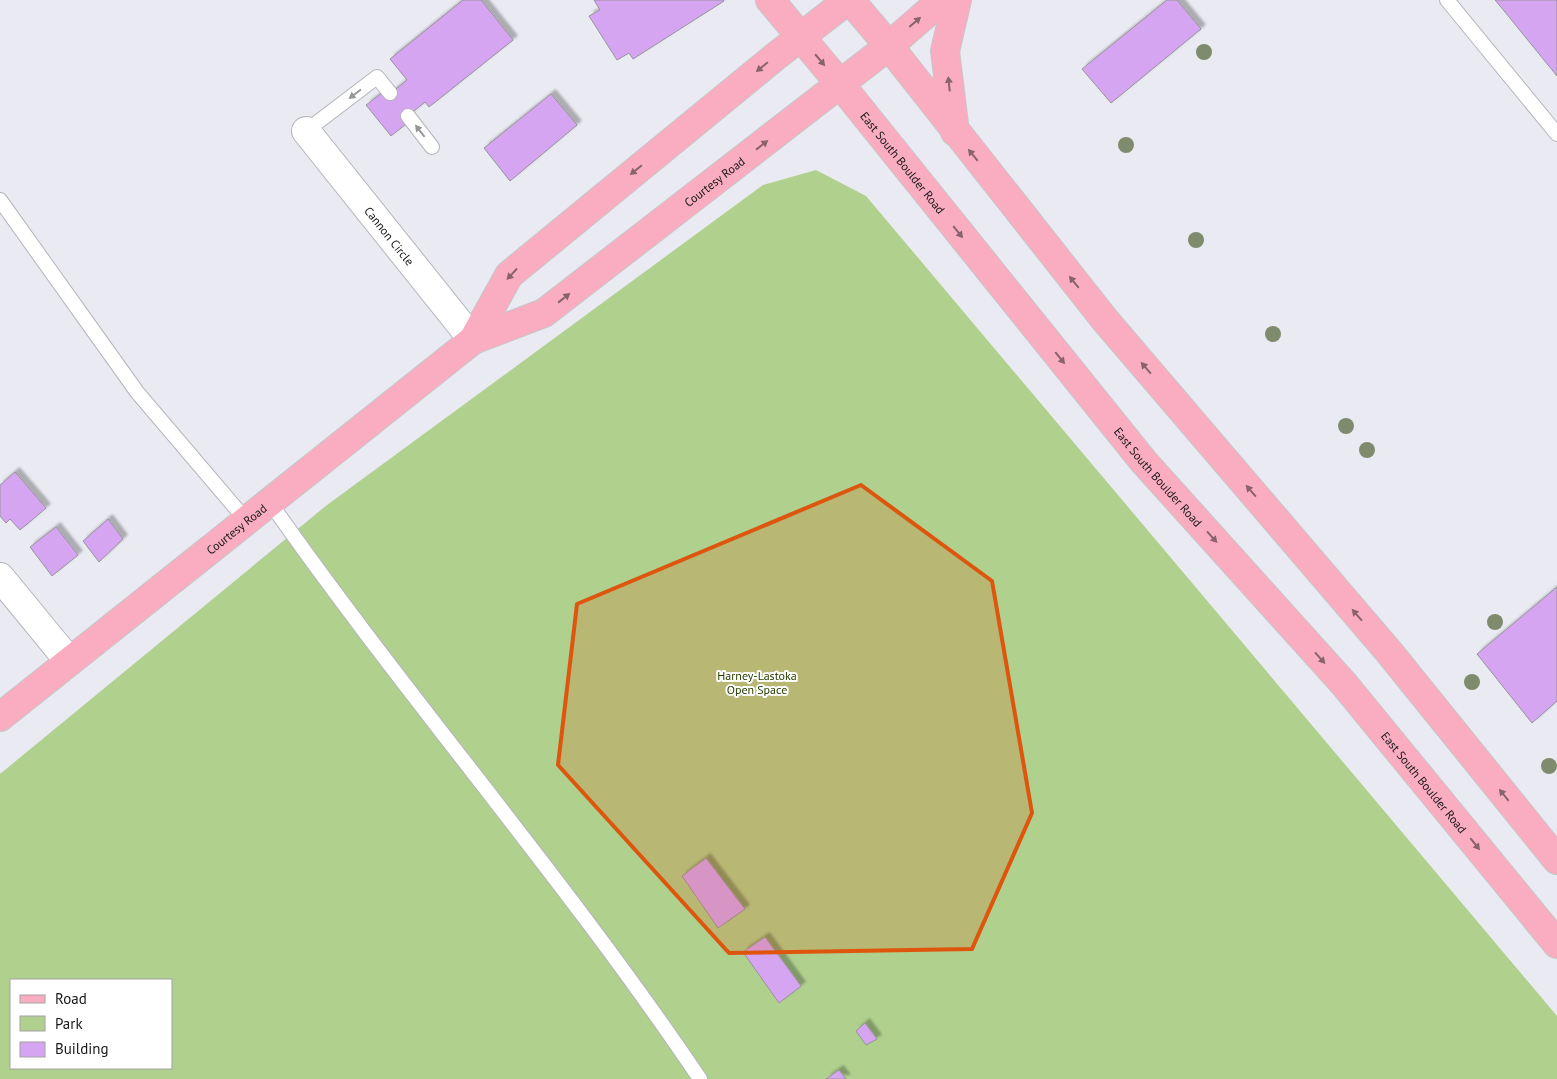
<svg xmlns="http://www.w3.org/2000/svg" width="1557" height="1079" font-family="'PT Sans',sans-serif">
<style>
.green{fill:#b0d08e;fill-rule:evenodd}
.building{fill:#d5a5f2;stroke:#97939a;filter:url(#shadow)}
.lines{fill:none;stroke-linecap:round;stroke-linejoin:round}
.service-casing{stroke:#b5b4bc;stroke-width:16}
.minor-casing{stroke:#b5b4bc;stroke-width:30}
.primary-casing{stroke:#c7c7c8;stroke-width:30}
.service{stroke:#fff;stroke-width:14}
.minor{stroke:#fff;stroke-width:28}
.primary{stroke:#faadc1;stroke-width:28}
.tree{fill:#7f8b6d}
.oneway{fill:#88626d}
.oneway2{fill:#979798}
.marked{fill:#de560d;fill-opacity:0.2;stroke:#de560d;stroke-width:4;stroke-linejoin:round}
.labels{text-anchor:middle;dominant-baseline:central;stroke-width:4;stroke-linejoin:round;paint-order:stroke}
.street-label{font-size:12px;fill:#171719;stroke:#fff}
.park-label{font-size:12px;fill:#273e00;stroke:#fff}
</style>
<defs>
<filter id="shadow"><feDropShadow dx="4.5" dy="-4.5" stdDeviation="1" flood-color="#0004"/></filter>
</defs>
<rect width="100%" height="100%" fill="#eaeaf2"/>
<path class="green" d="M816 170 866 196 1557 1016V1079H0V774L327 505 763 185ZM11 980H171V1068H11Z"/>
<g class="building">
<polygon points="463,0 481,0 513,40 429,107 425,102 403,120 406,124 391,136 366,105 382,93 386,97 407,80 390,59"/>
<polygon points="594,0 723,0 724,1 633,59 629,53 617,60 589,16 600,10"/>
<polygon points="1167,0 1177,0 1201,29 1111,103 1082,69"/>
<polygon points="1495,0 1557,0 1557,76 1505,12"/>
<polygon points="551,94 577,125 510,181 484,148"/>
<polygon points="15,472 46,508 20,530 10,519 6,523 0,516 0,485"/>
<polygon points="108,519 123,539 99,562 83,541"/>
<polygon points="56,527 78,555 52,576 30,547"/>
<polygon points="1557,587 1557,701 1532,723 1477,654"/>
<polygon points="706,858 745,909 718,928 682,876"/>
<polygon points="765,937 801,986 779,1003 743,952"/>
<polygon points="865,1023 877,1039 866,1045 856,1031"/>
<polygon points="839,1070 846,1079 826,1079"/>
</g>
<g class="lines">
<g class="service-casing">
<g id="service">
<polyline points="1447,0 1557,134"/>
<polyline points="408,116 432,147"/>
<polyline points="306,131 377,77 390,93"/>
<polyline points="0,200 137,392 245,519"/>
<path d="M269 501C407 698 566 880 700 1079"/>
</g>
</g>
<g class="minor-casing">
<g id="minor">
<path id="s1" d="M306 131 473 340"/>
<polyline points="0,577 69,661"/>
</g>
</g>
<g class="primary-casing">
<g id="primary">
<path id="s2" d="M770 0 840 84 1144 462 1344 684 1557 944"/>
<polyline points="850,0 889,46 1105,320 1389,652 1557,860"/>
<polyline points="955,132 945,51 957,0"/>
<polyline points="473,340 509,275 776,56 848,0"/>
<path id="s3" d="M0 717 473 340 544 313 889 46 942 0"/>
</g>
</g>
<use href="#service" class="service"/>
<use href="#minor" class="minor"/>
<use href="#primary" class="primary"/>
</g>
<g class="tree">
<circle cx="1204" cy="52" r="8"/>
<circle cx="1126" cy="145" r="8"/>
<circle cx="1196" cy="240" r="8"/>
<circle cx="1273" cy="334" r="8"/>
<circle cx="1346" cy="426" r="8"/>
<circle cx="1367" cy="450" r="8"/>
<circle cx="1495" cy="622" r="8"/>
<circle cx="1472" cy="682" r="8"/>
<circle cx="1549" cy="766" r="8"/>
</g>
<defs><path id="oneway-solid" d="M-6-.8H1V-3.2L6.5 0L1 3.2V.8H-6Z" transform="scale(1.25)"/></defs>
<g class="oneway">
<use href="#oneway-solid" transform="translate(915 22) rotate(-41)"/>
<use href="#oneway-solid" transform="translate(820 60) rotate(50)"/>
<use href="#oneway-solid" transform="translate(762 67) rotate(141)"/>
<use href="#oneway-solid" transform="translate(949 84) rotate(-96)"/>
<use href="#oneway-solid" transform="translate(762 145) rotate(-38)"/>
<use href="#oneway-solid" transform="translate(973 155) rotate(-129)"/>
<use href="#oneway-solid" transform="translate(636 170) rotate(141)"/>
<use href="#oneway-solid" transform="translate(958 232) rotate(51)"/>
<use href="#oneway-solid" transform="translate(512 274) rotate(133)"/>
<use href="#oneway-solid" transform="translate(1074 282) rotate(-129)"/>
<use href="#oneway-solid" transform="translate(564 298) rotate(-38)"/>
<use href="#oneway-solid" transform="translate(1060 358) rotate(51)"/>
<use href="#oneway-solid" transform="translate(1146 368) rotate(-131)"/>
<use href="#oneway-solid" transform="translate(1251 491) rotate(-131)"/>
<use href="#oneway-solid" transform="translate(1212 537) rotate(48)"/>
<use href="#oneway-solid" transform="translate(1357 615) rotate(-131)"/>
<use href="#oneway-solid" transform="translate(1320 658) rotate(48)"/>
<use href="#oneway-solid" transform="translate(1504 795) rotate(-129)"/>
<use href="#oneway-solid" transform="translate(1475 844) rotate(51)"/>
</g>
<g class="oneway2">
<use href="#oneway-solid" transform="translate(355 94) rotate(143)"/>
<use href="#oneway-solid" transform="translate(420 131) rotate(-128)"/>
</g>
<path class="marked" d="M861 485 992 581 1032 813 972 949 729 953 558 765 577 604Z"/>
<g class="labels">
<g class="street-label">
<text stroke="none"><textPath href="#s2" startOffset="210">East South Boulder Road</textPath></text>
<text stroke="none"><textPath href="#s3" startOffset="896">Courtesy Road</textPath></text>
<text stroke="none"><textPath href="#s1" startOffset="134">Cannon Circle</textPath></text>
<text stroke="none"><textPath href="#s2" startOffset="615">East South Boulder Road</textPath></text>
<text stroke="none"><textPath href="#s3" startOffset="302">Courtesy Road</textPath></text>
<text stroke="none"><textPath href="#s2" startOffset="1020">East South Boulder Road</textPath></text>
</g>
<g class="park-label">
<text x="757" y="675">Harney-Lastoka<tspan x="757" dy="14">Open Space</tspan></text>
</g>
</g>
<rect x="10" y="979" width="162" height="90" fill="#ffffff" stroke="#a2a2a3"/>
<rect x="20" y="995" width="25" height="8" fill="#faadc1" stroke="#a2a2a3"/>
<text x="55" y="1004" font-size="15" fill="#171719">Road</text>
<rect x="20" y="1016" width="25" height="15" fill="#b0d08e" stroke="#a2a2a3"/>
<text x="55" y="1029" font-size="15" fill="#171719">Park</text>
<rect x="20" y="1042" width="25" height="15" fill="#d5a5f2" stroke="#a2a2a3"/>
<text x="55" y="1054" font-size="15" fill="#171719">Building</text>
</svg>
